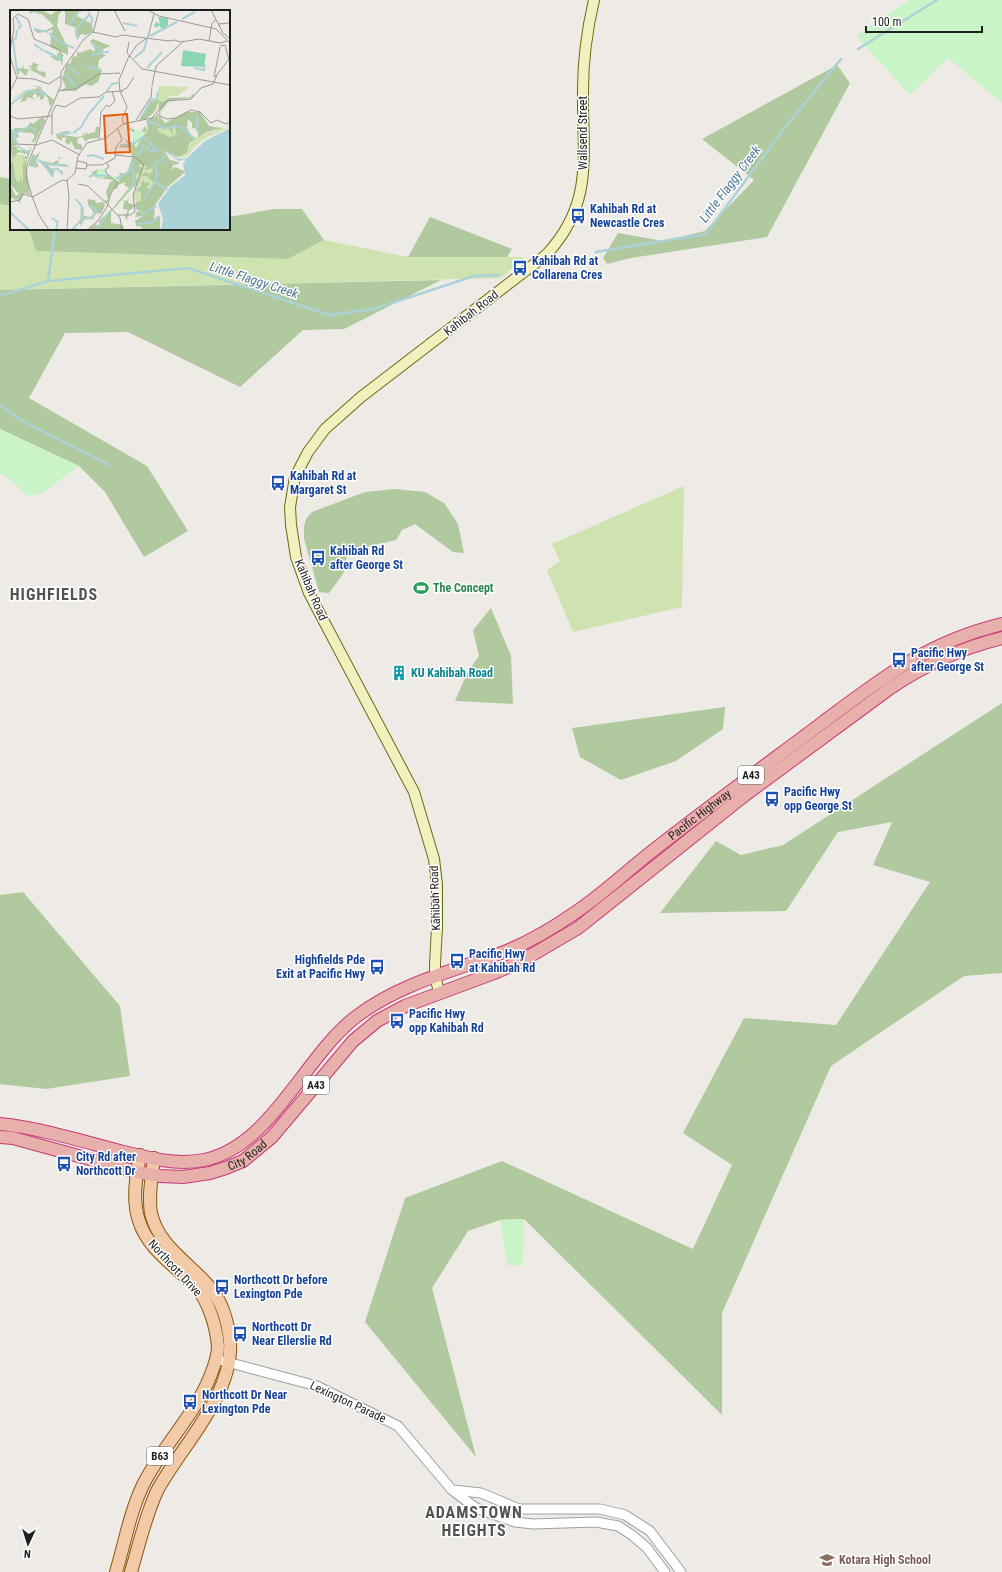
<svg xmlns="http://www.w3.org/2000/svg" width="1002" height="1572" font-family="'Roboto Condensed',sans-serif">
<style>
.grass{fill:#cfe3b1}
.forest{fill:#b0c99f}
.park{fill:#c9f4c8}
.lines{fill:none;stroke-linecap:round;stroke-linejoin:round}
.stream{stroke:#abd2d7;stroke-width:2.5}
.tertiary-casing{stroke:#a0a0a0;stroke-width:11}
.secondary-casing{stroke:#6a6b11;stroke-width:12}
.primary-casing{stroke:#895510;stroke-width:14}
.trunk-casing{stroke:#c83878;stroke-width:14}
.tertiary{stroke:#fff;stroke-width:9}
.secondary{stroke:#f3f0c0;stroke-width:10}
.primary{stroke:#f2caa8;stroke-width:12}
.trunk{stroke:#e8b0aa;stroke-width:12}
.labels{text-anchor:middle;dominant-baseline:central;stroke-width:3;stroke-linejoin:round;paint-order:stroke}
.shield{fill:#fff;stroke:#626262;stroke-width:1}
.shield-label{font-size:11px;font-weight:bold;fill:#1f1f1f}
.street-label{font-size:12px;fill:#1f1f1f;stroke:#fff}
.transit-label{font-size:12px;font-weight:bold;fill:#164399;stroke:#fff;text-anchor:start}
.leisure-label{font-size:12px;font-weight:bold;fill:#27864d;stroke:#fff;text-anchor:start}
.culture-label{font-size:12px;font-weight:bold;fill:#0d838f;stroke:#fff;text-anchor:start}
.education-label{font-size:12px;font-weight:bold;fill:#785e54;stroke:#fff;text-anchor:start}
.water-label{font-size:13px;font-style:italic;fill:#4e7995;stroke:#fff}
.district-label{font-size:16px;font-weight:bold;letter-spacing:1px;fill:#525252;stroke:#fff}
.inset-river{fill:none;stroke:#abd2d7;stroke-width:2}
.inset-road{fill:none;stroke:#9b9996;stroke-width:1}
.view{fill:#e8590c;fill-opacity:0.15;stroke:#e8590c;stroke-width:2}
.inset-edge{fill:none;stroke:#1f1f1f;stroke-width:2}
</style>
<rect width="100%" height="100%" fill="#eeebe6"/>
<g class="grass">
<polygon points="0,204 11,206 11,229 29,229 37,251 288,259 324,240 408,257 525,257 501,278 0,290"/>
<polygon points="684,486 682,607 573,632 547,570 560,561 552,544"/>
</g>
<g class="forest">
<polygon points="837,65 850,83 767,237 631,258 607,264 603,258 618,233 663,241 705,231 754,180 702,139"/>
<polygon points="0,177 11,179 11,206 0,204"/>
<polygon points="274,209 302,209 324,240 288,259 36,251 29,229 229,229 229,217"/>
<polygon points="430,217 512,249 507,257 408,257"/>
<polygon points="441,280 344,329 303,330 240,387 128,332 65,333 29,398 147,466 188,531 144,557 105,492 79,466 0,429 0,290"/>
<polygon points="395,489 425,492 444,503 458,524 464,553 453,552 415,524 402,530 396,540 348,551 343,574 329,593 319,592 304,539 304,527 306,519 312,512 365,492"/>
<polygon points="491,608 511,656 513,704 455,701 467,673 479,656 473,630"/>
<polygon points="1002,703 1002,973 964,976 831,1066 722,1313 722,1415 524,1219 500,1220 468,1231 432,1288 476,1457 365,1322 405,1198 502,1161 693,1249 732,1165 683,1133 744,1018 836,1025 930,882 873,865 892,822 838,832 786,911 660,913 716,841 741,855 783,845"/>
<polygon points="725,707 723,729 676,761 621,780 580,757 572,728"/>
<polygon points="23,892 120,1006 130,1076 46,1089 0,1084 0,895"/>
</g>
<g class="park">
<polygon points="909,0 1002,0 1002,103 948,58 910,95 856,36"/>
<polygon points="0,429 79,466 42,493 27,496 11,480 0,474"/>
<polygon points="524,1219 523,1265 507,1266 500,1220"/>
</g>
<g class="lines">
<g class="stream">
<polyline points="858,49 937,0"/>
<polyline points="596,252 706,234 783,130 841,59"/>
<polyline points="48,281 55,229"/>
<polyline points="0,296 48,281 188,268 329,315 374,309 474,276 499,275"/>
<polyline points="0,405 19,419 110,465"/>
</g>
<g class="tertiary-casing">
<g id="tertiary">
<polyline points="223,1361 317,1386 398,1426 452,1490 476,1508 515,1522 533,1524 596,1522 618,1526 632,1535 647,1548 665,1572"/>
<polyline points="453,1490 481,1493 519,1509 600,1509 625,1515 650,1531 681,1572"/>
</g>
</g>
<g class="secondary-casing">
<path id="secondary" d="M439 992 435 976V964L437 927V884L434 859 414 792 309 593 296 557 291 525 290 507 295 477 308 452 325 429 361 397 546 255C595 203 582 155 583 90 583 59 587 30 594 0"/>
</g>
<g class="primary-casing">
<g id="primary">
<path d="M116 1572C125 1542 130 1511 144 1483 165 1442 200 1410 214 1366 216 1360 218 1353 218 1346 216 1326 209 1302 196 1287 176 1266 148 1250 139 1221 132 1200 136 1177 140 1155"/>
<path d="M131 1572C139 1545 145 1517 157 1491 181 1446 234 1395 230 1341 228 1323 223 1304 212 1290 191 1263 159 1248 151 1213 148 1195 152 1176 154 1158"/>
</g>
</g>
<g class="trunk-casing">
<g id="trunk">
<path id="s1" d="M0 1124C39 1128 78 1140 116 1150 144 1157 175 1166 204 1160 272 1146 304 1056 357 1016 402 982 458 970 509 950 533 940 556 926 576 912 604 893 629 869 655 849 710 806 766 765 822 723 882 678 927 642 1002 624"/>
<path id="s2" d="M0 1137 13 1138 137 1172 160 1176 183 1177 210 1173 226 1168 243 1161 272 1137 353 1041 377 1021 405 1006 494 973 520 962 578 928 745 795 889 689C924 665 961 648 1002 638"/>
</g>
</g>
<use href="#tertiary" class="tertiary"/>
<use href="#secondary" class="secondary"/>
<use href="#primary" class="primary"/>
<use href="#trunk" class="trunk"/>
</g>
<defs>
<g id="bus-bare" transform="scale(1.2)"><path d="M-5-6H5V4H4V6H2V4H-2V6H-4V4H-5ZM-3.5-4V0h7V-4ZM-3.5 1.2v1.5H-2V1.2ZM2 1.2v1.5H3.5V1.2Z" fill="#1a4fb4" stroke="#fff" stroke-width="2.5" paint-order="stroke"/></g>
<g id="stadium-bare" transform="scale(1.2)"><path d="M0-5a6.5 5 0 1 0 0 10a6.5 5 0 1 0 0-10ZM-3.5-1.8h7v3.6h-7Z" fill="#2e9e5b" stroke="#fff" stroke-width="2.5" paint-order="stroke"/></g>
<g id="building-bare" transform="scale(1.2)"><path d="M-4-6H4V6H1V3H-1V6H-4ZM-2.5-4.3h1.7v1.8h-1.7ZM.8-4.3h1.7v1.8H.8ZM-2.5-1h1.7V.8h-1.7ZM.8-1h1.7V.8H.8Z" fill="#0f9aa8" stroke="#fff" stroke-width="2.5" paint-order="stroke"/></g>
<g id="school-bare" transform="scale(1.2)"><path d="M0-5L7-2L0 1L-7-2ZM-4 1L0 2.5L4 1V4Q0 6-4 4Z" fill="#8d6e63" stroke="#fff" stroke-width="2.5" paint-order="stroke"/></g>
</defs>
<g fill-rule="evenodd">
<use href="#bus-bare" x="578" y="216"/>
<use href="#bus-bare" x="520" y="268"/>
<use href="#bus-bare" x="278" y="483"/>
<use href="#bus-bare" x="318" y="558"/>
<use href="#stadium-bare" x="421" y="588"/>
<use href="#bus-bare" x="899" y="660"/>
<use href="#building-bare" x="399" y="673"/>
<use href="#bus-bare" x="772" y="799"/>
<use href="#bus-bare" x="457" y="961"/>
<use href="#bus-bare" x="377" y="967"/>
<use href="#bus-bare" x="397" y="1021"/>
<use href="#bus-bare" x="64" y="1164"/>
<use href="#bus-bare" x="222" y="1287"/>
<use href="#bus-bare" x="240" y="1334"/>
<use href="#bus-bare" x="190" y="1402"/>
<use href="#school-bare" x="827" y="1560"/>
</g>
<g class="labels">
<g class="shield">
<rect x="738" y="766" width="26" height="18" rx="3"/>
<rect x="303" y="1076" width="26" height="18" rx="3"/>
<rect x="147" y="1447" width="26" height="18" rx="3"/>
</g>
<g class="shield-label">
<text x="751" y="775">A43</text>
<text x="316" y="1085">A43</text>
<text x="160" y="1456">B63</text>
</g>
<g class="street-label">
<text transform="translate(583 133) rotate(-90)">Wallsend Street</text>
<text transform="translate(471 313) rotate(-38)">Kahibah Road</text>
<text transform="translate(311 590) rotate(67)">Kahibah Road</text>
<text stroke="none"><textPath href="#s1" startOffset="823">Pacific Highway</textPath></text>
<text transform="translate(435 898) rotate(-92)">Kahibah Road</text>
<text stroke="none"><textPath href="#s2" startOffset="257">City Road</textPath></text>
<text transform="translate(175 1268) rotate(47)">Northcott Drive</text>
<text transform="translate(348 1402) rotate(25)">Lexington Parade</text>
</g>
<g class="transit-label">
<text x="590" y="209">Kahibah Rd at<tspan x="590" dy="14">Newcastle Cres</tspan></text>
<text x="532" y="261">Kahibah Rd at<tspan x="532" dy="14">Collarena Cres</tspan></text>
<text x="290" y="476">Kahibah Rd at<tspan x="290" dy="14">Margaret St</tspan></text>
<text x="330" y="551">Kahibah Rd<tspan x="330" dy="14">after George St</tspan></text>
<text x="911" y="653">Pacific Hwy<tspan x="911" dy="14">after George St</tspan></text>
<text x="784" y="792">Pacific Hwy<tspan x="784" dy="14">opp George St</tspan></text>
<text x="469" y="954">Pacific Hwy<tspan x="469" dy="14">at Kahibah Rd</tspan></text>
<text x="365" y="960" text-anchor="end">Highfields Pde<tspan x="365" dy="14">Exit at Pacific Hwy</tspan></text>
<text x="409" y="1014">Pacific Hwy<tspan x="409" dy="14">opp Kahibah Rd</tspan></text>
<text x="76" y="1157">City Rd after<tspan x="76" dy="14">Northcott Dr</tspan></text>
<text x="234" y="1280">Northcott Dr before<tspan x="234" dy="14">Lexington Pde</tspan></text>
<text x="252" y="1327">Northcott Dr<tspan x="252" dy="14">Near Ellerslie Rd</tspan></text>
<text x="202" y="1395">Northcott Dr Near<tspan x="202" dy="14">Lexington Pde</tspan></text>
</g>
<g class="leisure-label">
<text x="433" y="588">The Concept</text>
</g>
<g class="culture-label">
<text x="411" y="673">KU Kahibah Road</text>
</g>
<g class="education-label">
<text x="839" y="1560">Kotara High School</text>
</g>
<g class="water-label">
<text transform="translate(730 184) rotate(-53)">Little Flaggy Creek</text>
<text transform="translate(254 280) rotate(18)">Little Flaggy Creek</text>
</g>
<g class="district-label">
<text x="54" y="594">HIGHFIELDS</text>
<text x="474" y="1512">ADAMSTOWN<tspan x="474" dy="18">HEIGHTS</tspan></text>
</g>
</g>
<g transform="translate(10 10)">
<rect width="220" height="220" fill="#eeebe6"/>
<path d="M154 76 179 77 167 86H158L161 89 136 109 148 97V77ZM148 105 150 118 158 117 161 124 162 116 165 114 166 125 160 127 148 121V125L143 135 148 125ZM220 111V114L215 119 196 128 186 135 177 146 169 148 184 130 182 126 188 128 194 123 204 122 208 118H215ZM142 135 139 152 135 154 136 159 142 158 143 161 141 162 144 164V170L137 161 130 167 137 166 144 172 140 179 135 177 139 176 135 173V170L130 173 132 175 126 179 132 185 131 192 127 193 123 187 126 178 123 177 127 169 125 164 132 158 125 157 134 156 137 153ZM0 143 17 146 13 173 6 171 3 167Z" fill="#cfe3b1"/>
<path d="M21 0 34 1 41 5 47 0H53L49 4 47 16 58 38V45L40 37 41 28 39 23H42L43 20 28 23 24 20H37L44 16 33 5 24 2 19 4ZM55 0 76 2H69L67 6 82 14 83 21 77 25 71 24 67 30 65 22 67 18 55 14ZM83 29 101 36 93 39V44L96 45 89 50 88 57 92 60 88 72 81 76 76 74 65 81 51 80 56 77 52 69 57 53 60 54 63 46 67 47V41L69 43 81 39 84 42 85 39 80 31ZM35 41 47 46 48 42 53 46 52 56 50 50 47 51 41 47 42 45ZM23 52 29 55 26 58 28 61 35 62 36 68 19 59 16 66 9 60V65L7 64 6 57 12 59 13 54 14 59H22L18 55 22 56ZM22 75 31 77 32 79 28 80H32L44 90 40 97 38 88 34 84V89L30 90V85L28 88 25 83 22 87 27 90 17 87 16 91 10 92 16 81 0 91 14 81 29 78ZM147 82V90L153 92 159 88 180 87 184 83 183 87 159 91 150 102 151 104H149V91L144 102 136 109 129 110 142 88 143 92 146 89ZM176 102H190L199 116 212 118 194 123 188 128V119L182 118V113L178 109 177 118 184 130 179 134 177 142 169 147 154 141 160 150 168 152 169 154 163 155 162 160 165 157 174 161V163L155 179 153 177 155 181 145 195 144 209 147 206 150 208V220H132V217L126 216 125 211 133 206 125 207 127 201 132 202 126 199 125 196 119 201 117 210 115 207 118 200 113 199 114 190 117 191 119 187 118 193 125 195 126 192 131 191V183L126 180 132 175 129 171 132 173 133 169 135 173 139 172V176L135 177 140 179 144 173 137 166 130 167 137 161 138 164 141 163 143 161 142 158 138 160 134 159 137 156 128 155 133 159 129 167V162L125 166 127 169 129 168V170L126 169 128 172 126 173 127 176 125 175 101 202V213L113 215 114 220H78L85 214 91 217 89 211 102 199 119 178 114 175 115 172 108 175 107 179 109 180 105 178 102 180 97 193 93 191 98 190 96 182 100 172 105 170 88 168 81 163 88 159 91 162V159L95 160 96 165 109 167 110 163H117L122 149 121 138 107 137 118 134 115 129 123 133 124 123 115 116 128 121H132L135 116 137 119 136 125 138 119 136 111 148 105V125L143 135 148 125V121L160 127 166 125 165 114 162 116 163 125 158 118H148L149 105 155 113ZM33 106 35 111 24 134 25 131 21 133 25 126 22 123 7 122 9 127 5 129 7 134 0 136 1 123 5 118H17L20 112 23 114ZM86 117H89L88 128 78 129 76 132 72 127 68 128 67 133 72 135V140L65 139 61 131 59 135 55 132 56 127 52 128V131L47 128 46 124 56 121 61 122 53 125 67 127 73 126 72 123 76 126 75 122 78 124 85 122ZM6 136 8 140 18 141 22 137 16 153 20 185 14 183 10 191 11 194 7 191 8 188 6 190 0 187V175L6 186 9 184 0 174V154L3 151 6 171 10 172V167L13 173V153L17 149 11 147H17V144L8 142 3 149 0 137ZM31 140 26 151 29 157 18 156 23 144 26 146ZM50 142 49 147H54L49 148 48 154H55L59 157 38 155 40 158 53 161V165L48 160H44L43 167 39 160 37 163 38 161 28 150 42 153 48 150ZM77 189 85 190 86 193 93 192 95 195 91 204 88 203V206L87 202 83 209H75L70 216 71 195 74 206 80 207 84 204 80 197 83 196 79 197Z" fill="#b0c99f"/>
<path d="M124 120 136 122 126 138 124 134ZM88 159 95 160 96 165 110 167 109 172 98 166 92 168 81 164H86Z" fill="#c9f4c8"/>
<path d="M148 7 158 8V16L152 19 149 15 147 18 144 16 146 12 150 14ZM173 40 196 44 194 57 171 56Z" fill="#8cd5b2"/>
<path d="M220 118V220H151L153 209 148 194 160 177 175 165 173 154 176 149 169 151 152 139 170 149 177 148 195 131Z" fill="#abd2d7"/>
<path class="inset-river" d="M78 2 82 8 81 18M6 7 11 16 8 19M172 9 185 2M113 13 127 16M59 15 67 3M24 19 38 22M39 23 49 32 64 38M140 26 167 12M67 27 66 18 79 5M81 33 94 42H99M24 34 34 41M35 41 53 50M81 46 93 42M124 48 134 40 137 29M76 56 91 60M59 57 71 67M137 58 152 42M184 58 194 60 195 54M7 61 3 30 6 28 7 20M55 64 66 77M97 81 102 74 108 73M0 95 18 81 31 82 37 86M78 105 94 86M132 106 142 89 147 90 148 82M187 106V122M136 112 146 113 154 119 163 116 171 117 185 129M0 119 6 124 4 127 7 133M5 123 19 117 26 120M63 123 71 117 78 105M47 125 61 123M0 134 2 122M110 135 123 134 133 127 146 139M7 136 19 143M24 146 25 158M77 146 83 145 94 149M128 146 133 135 141 141 151 139M28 150 36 154 58 156M145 151 152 150 156 143M33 153 43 167M144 154 147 162 145 171 154 179H158M41 160 48 159 53 164M79 167 84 165 97 166M106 169 117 163 125 151M119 181 124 172 122 158M134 188 145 173M66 189 73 198 72 209M0 202 19 220M131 205 147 196M42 208 48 212 46 220M127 214 143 212 150 206M62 220 72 209 81 208 85 203 86 199 80 197M86 220 100 201"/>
<path class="inset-road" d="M104 0 115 21M138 0 149 6 206 19 220 33M201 0 213 23 220 29M8 4 18 9 24 29 48 39 53 46M208 14 220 13M83 22 106 27 112 25 159 31 164 30 171 32 189 29 210 33 217 31M83 23 89 0M199 31 202 13 206 10M119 32 117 43 132 59 220 75M210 36 215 35 219 50M0 40 4 19 3 8 8 4M0 46 7 68M119 47 126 36 138 27 144 4M204 67 210 37M205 67 220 48M7 68 24 69 39 74 51 66M142 76 146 56 174 31M0 81 7 68M48 81 65 79 89 64 110 63M111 81 117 78 124 67M42 103 46 95 55 97 70 88 89 87 96 82 113 81M147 104 156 109 166 108 181 100 190 102 201 113 207 110 216 114 220 111M0 106 8 109 42 106M126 110 141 87 142 77M115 115 112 110 117 97 110 81 109 70 119 46M42 125V103M89 129 91 102 97 95 99 97 105 91 102 81M0 137 6 134 26 135 42 130 70 145M105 145 125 147 134 154 123 185 125 202 120 205H107M97 153 99 157 95 160 98 165 108 173 101 183 98 194M77 155H92L105 148 106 137 112 130 108 119M66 158 76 159 77 153 67 151M68 174 78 176 98 195M0 192 10 190 13 184 23 187 52 170 58 171M98 195 110 208 112 220M39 220 29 205 22 186 16 167 17 155 51 75V62L74 29 83 22M57 220 59 187 57 170 65 163 68 146 77 133 96 128 113 114 142 108 157 91 181 89 191 78 203 74 207 65M77 220 88 211 98 195"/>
<path class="view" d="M117 104 120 142 96 143 94 106Z"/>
<rect width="220" height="220" class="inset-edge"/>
</g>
<g transform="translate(28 1544) rotate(184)" stroke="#ffffff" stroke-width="3" paint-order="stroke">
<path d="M0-3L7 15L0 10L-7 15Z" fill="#1f1f1f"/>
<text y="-6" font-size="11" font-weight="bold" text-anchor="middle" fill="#1f1f1f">N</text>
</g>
<path d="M866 26v6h116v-6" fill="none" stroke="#1f1f1f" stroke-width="2"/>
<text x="872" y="26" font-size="12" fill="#1f1f1f" stroke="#ffffff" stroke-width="3" paint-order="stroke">100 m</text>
</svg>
